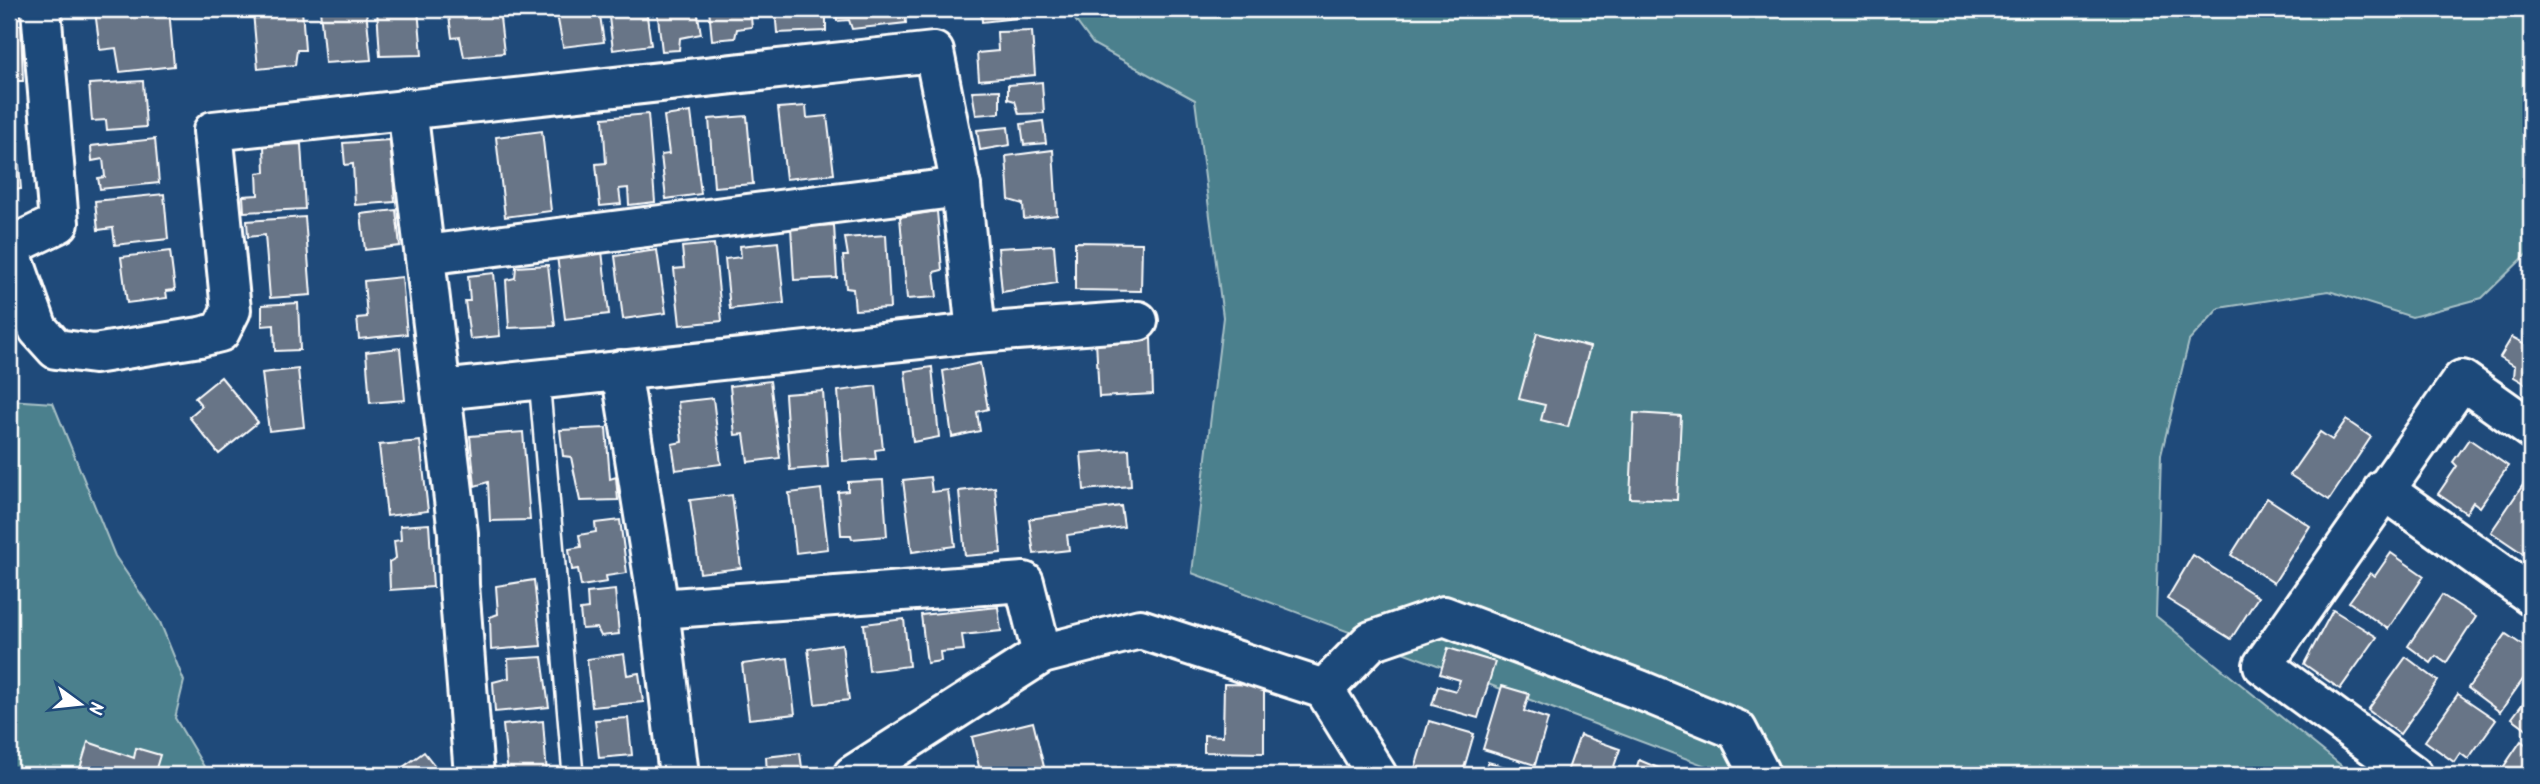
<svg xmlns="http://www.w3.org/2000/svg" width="2540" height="784" font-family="Kalam,sans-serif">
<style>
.green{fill:#4c808d;stroke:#a6c0c6;stroke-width:2}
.building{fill:#687487;stroke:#fff;stroke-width:2}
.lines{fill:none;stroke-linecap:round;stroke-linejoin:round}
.lane-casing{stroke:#fff;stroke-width:24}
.street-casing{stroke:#fff;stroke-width:44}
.lane{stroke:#1f4a7a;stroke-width:19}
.street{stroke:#1f4a7a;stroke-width:38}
</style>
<rect width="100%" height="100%" fill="#1f4a7a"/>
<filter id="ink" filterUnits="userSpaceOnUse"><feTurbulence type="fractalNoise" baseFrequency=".0143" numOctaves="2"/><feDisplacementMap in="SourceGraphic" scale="14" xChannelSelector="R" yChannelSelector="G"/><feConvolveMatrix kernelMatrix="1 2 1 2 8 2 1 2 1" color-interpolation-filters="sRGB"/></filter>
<g filter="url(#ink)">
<g class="green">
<polygon points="1067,9 2531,9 2531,250 2482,298 2412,317 2329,291 2219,308 2189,341 2161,455 2156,616 2353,775 1730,775 1192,573 1223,317 1195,100 1093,44"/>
<polygon points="9,400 53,403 115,556 160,622 184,681 175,718 209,775 9,775"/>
</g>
<g class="building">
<polygon points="117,9 169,9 174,66 120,72 116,48 100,50 95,11"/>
<polygon points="302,9 305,50 297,50 295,65 258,69 253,12"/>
<polygon points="320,9 366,9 371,60 325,63"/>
<polygon points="377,9 418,9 422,55 380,56"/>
<polygon points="448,9 499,9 504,53 464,57 460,37 452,38"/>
<polygon points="556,9 599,9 604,42 563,47"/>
<polygon points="608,9 646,9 651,45 613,50"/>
<polygon points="657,9 697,9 701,34 680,38 679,50 662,51"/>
<polygon points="709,9 750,9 752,27 737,29 735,38 712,40"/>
<polygon points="775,9 826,9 826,31 777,33"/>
<polygon points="836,9 905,9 906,23 852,29 849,20 837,21"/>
<rect x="916" y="9" width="33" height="7"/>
<polygon points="981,9 1016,9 1016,18 982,22"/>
<polygon points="9,25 21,25 23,81 9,81"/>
<polygon points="1032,31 1035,75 979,80 977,53 998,51 997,32"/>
<polygon points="143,81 146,127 107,130 106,120 92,121 89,84"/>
<polygon points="1042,82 1044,113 1019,114 1015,101 1008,99 1008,85"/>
<polygon points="1000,90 1000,113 976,115 972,91"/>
<polygon points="806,106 807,118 827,116 834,174 786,179 778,108"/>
<polygon points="691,112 701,194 666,199 661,155 669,154 664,116"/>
<polygon points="648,114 655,202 629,205 628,188 619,189 621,204 600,206 596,164 606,163 603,118"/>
<polygon points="747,116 753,184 714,187 709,119"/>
<polygon points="1043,121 1046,143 1024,145 1021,124"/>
<polygon points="1008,127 1010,145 980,150 977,130"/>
<polygon points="542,131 551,211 505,217 496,137"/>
<polygon points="155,139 159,183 100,189 98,178 105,177 103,159 92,161 91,146"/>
<polygon points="390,140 395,202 355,205 353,164 345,165 343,143"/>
<polygon points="9,142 17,142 21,189 9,190"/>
<polygon points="301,144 305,209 244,212 243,196 258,195 257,173 265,172 264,146"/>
<polygon points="1053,150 1057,215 1024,219 1023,204 1009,200 1006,156"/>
<polygon points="164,194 168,239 115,245 113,228 98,230 95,201"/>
<polygon points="396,210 400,246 365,250 361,214"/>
<polygon points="937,211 942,270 934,272 937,297 907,299 900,217"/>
<polygon points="305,217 311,295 270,298 265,235 248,237 247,221"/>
<polygon points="834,225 837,278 794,280 791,227"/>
<polygon points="886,235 890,308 855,310 853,289 846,288 843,256 848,256 845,238"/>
<polygon points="778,242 784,303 730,309 725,259 741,257 740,246"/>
<polygon points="1075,242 1142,243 1141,291 1075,290"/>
<polygon points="714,244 722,321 680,325 674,269 684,268 682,247"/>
<polygon points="1054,245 1057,283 1002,292 998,248"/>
<polygon points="657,250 666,313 623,319 615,256"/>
<polygon points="170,251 175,290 166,291 167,298 127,303 121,257"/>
<polygon points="602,251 609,314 565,319 557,256"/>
<polygon points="548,265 555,326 509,328 506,280 515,278 516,267"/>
<polygon points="494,273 500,336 470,339 465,301 470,301 468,276"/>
<polygon points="402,277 407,334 359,339 357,318 367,317 364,281"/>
<polygon points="298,303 300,350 275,351 274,325 262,326 262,305"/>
<polygon points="1537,333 1590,347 1568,427 1541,420 1545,405 1519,399"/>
<polygon points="2512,337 2527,345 2531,338 2531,387 2514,377 2515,366 2500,357"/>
<polygon points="1151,338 1153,394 1099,397 1096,341"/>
<polygon points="400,348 405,400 370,403 366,352"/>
<polygon points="980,363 988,409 977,412 980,431 952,437 943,371"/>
<polygon points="932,367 939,437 913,442 905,371"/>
<polygon points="298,369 304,427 269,431 262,373"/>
<polygon points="221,377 258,422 219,454 189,417 202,406 195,398"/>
<polygon points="770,381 780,458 748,462 744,434 735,435 730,386"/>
<polygon points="876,386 883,449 875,450 876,459 843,461 838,391"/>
<polygon points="823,391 828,467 790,470 785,394"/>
<polygon points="713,398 721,464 676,470 672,444 682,442 678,402"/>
<polygon points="1634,413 1681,416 1677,500 1630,498"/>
<polygon points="2346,420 2371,437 2329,500 2290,475 2320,432 2332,440"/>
<polygon points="606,428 610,479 616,477 618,500 580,501 571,457 563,456 560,430"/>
<polygon points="523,432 530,520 490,521 488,482 475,486 470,436"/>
<polygon points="2469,439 2508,466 2480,507 2473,502 2466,513 2438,494 2457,466 2453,462"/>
<polygon points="420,441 428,511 387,516 379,445"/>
<polygon points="1129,449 1131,486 1084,490 1081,453"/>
<polygon points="930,477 932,492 948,490 955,546 912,552 903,480"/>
<polygon points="2527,479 2531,482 2531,552 2528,557 2491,532"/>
<polygon points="883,480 887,536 852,539 851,535 841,535 838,492 848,491 848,482"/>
<polygon points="995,487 1001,553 965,556 959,491"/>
<polygon points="821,489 828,549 796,553 789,493"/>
<polygon points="732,495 741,568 700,573 690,500"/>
<polygon points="2267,498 2310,526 2274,583 2231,555"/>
<polygon points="1121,506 1124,527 1067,535 1069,550 1034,554 1029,519"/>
<polygon points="620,520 627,573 606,576 607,582 581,586 578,569 572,570 569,549 581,547 579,535 596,532 595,523"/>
<polygon points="429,524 433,587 390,590 389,562 396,558 394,541 401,540 400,526"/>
<polygon points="2391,553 2424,576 2388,629 2349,602 2370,573 2375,576"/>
<polygon points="2193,555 2258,597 2231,639 2167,599"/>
<polygon points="534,580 541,646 491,650 490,617 498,614 496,586"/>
<polygon points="615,590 619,634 601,636 597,628 582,629 580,610 588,609 587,593"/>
<polygon points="2442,595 2476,617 2446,663 2436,656 2431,663 2408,646"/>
<polygon points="998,607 1001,631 962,635 964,650 940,652 941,661 927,663 921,615"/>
<polygon points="2333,610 2377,637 2340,689 2304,664"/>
<polygon points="904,619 909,666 869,671 864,624"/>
<polygon points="2506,634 2531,651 2531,668 2500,712 2468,688"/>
<polygon points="842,644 849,700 815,704 808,649"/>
<polygon points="1448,648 1495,662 1478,718 1432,705 1438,686 1456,691 1460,680 1440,674"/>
<polygon points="624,654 627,675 639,673 643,702 592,707 587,659"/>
<polygon points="542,657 549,707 495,712 493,682 509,678 508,659"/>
<polygon points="2406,657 2438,681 2400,734 2368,710"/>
<polygon points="788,658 795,714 749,719 742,664"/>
<polygon points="1224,684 1264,685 1264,753 1204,752 1204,735 1223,736"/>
<polygon points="1502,686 1529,694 1524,711 1548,719 1535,765 1483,749"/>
<polygon points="2458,694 2496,720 2468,759 2460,753 2454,762 2425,741"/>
<polygon points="2527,698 2531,701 2531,732 2512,718"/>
<polygon points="628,718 632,755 599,758 595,720"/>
<polygon points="543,721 547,775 508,775 503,725"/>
<polygon points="1429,721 1474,734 1462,775 1413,775"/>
<polygon points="1033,722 1046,775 981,775 972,737"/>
<polygon points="1580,735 1620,749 1611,775 1566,775"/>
<polygon points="2521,741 2531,748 2531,775 2498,775"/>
<polygon points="88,742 134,758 136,748 160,755 154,775 78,775"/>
<polygon points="424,752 442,775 392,775"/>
<polygon points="800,753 803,775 751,775 767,773 766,757"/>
<polygon points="1639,760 1675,775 1634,775"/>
<polygon points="1488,762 1535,775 1482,775"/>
</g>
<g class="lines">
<g class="lane-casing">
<polyline id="lane" points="539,379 573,775"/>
</g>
<g class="street-casing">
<g id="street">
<polyline points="41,9 59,223 9,247 38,329 56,349 94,354 200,337 220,332 231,310 213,131 934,52 961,187 976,333"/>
<polyline points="407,108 458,533 459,585 474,775"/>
<polyline points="425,255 961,187"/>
<polyline points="621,370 659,609 679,775"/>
<polyline points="441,390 976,333 1138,321"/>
<polyline points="2383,489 2531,595"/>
<polyline points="659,609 1024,582 1042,654"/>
<polyline points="1324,689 1377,775"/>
<polyline points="853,775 1042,654 1140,629 1324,689 1371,641 1444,616 1640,690 1737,730 1759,772 1758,775"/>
<polyline points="2413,775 2263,665 2462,380 2531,429"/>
</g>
</g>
<use href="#lane" class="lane"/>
<use href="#street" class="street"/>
</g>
</g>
<rect width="2540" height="784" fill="none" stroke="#1f4a7a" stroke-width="35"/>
<rect x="18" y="18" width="2505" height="749" fill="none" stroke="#fff" stroke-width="2.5" filter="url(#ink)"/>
<g transform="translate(80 704) rotate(105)" stroke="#1f4a7a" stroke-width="5" paint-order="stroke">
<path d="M0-5L12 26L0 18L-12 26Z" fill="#ffffff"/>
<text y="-10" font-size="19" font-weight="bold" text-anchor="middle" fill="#ffffff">N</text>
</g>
</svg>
